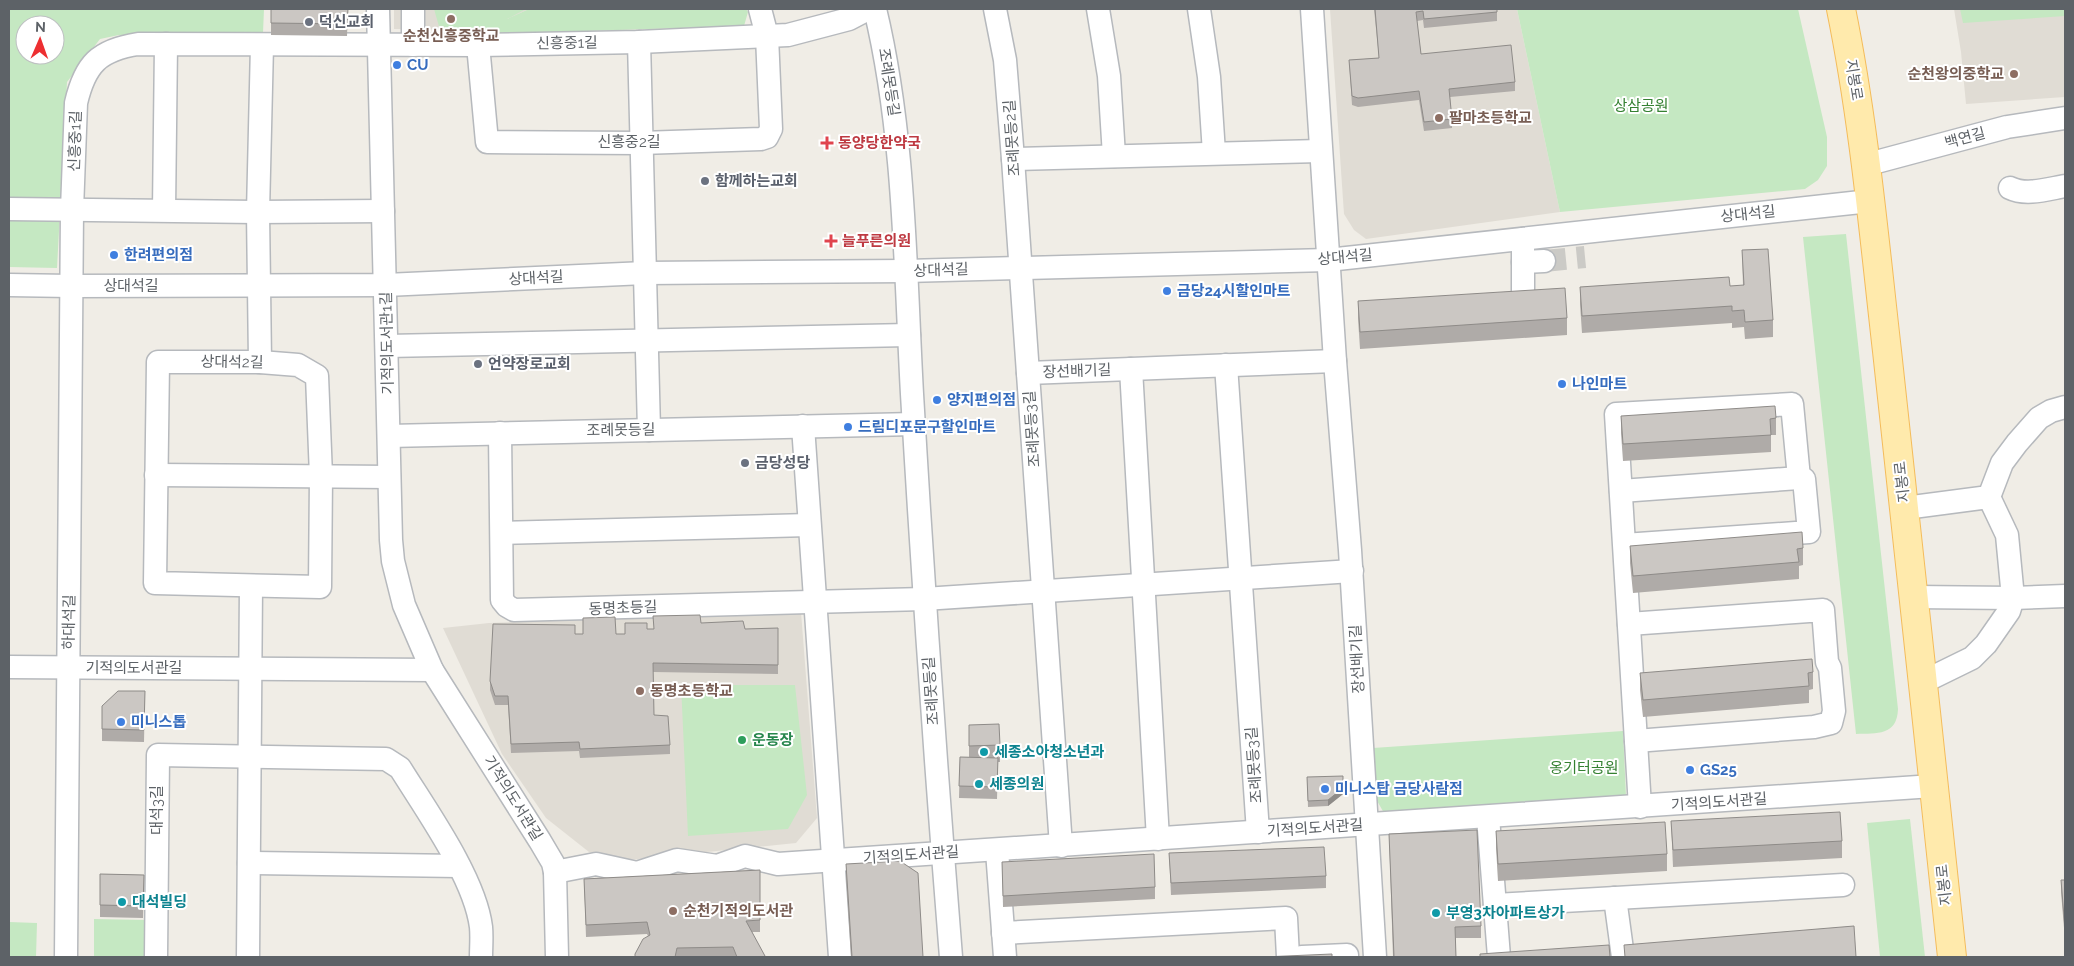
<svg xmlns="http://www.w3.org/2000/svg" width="2074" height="966" font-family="Raleway,'Noto Sans KR',sans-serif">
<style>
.education{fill:#e0dcd4}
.green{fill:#c5e8c2;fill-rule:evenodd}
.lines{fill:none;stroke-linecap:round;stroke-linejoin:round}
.minor-tunnel{stroke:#cbcac6;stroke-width:22;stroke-dasharray:22 11;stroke-linecap:butt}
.minor-casing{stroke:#b6b9bd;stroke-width:25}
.major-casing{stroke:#f4bc5b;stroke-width:30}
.minor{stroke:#fff;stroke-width:22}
.major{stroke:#ffeaac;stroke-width:28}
.wall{fill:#afaba8}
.shaded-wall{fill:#8e8b88}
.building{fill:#cbc7c3;stroke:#8e8b88}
.education-dot{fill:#8d6e63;stroke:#fff;stroke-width:2}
.worship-dot{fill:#6b7280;stroke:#fff;stroke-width:2}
.shop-dot{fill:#3f7fe0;stroke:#fff;stroke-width:2}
.health-dot{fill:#e0444e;stroke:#fff;stroke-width:2}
.leisure-dot{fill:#2e9e5b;stroke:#fff;stroke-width:2}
.culture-dot{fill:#0f9aa8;stroke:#fff;stroke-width:2}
.labels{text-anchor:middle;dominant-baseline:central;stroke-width:4;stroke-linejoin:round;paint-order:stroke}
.worship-label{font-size:15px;font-weight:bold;fill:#5b616d;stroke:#fff;text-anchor:start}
.education-label{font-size:15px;font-weight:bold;fill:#785e54;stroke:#fff;text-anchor:start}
.street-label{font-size:15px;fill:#5d6267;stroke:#fff}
.shop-label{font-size:15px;font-weight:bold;fill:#366cbe;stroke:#fff;text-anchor:start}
.park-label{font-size:15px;fill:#358132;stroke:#fff}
.health-label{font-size:15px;font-weight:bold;fill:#be3a42;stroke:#fff;text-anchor:start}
.leisure-label{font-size:15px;font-weight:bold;fill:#27864d;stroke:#fff;text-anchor:start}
.culture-label{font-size:15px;font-weight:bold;fill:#0d838f;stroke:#fff;text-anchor:start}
</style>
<rect width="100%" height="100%" fill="#f0ede6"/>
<g class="education">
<polygon points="394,9 529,9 484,30 394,29"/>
<polygon points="1330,9 1517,9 1560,212 1366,239 1354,230 1344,214"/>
<polygon points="1954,9 2065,9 2065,97 1966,104 1961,52"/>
<polygon points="801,612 817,818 796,843 628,860 589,852 546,818 502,754 443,628 489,623"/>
</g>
<g class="green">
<path d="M9 9H264L263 33 119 35 100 39 67 82 57 268 9 267ZM25 25H55V55H25Z"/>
<polygon points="434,9 526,9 507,19 529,9 746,9 748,12 744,26 492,34 484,30 440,30"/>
<polygon points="1517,9 1798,9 1827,137 1827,166 1818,180 1805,189 1560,212"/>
<polygon points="1960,9 2065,9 2065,16 1963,23"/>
<path d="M1846 234 1898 709C1897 736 1877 733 1856 734L1803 237Z"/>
<polygon points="681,685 795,685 807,795 788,829 688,836"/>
<polygon points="1623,731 1626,796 1384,813 1376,799 1373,748"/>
<polygon points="1910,819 1925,957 1880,957 1867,823"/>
<polygon points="94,919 146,920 146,957 94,957"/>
<polygon points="9,922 37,923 36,957 9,957"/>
</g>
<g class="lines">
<polyline class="minor-tunnel" points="1544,261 1585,257"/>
<g class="minor-casing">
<g id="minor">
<polyline points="378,9 391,540 393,561 404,605 432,670 540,841 553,863 555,872 596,864 637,873 677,860 717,866 745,856 778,864 1933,786"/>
<polyline points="413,9 413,45"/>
<path d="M875 9C905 134 905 266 912 394 923 582 936 770 951 957"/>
<polyline points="995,9 1005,60 1013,159 1061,846"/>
<polyline points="1098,9 1109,76 1114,156"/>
<polyline points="1199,9 1209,77 1214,153"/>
<polyline points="1312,9 1335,361 1350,550 1375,957"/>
<polyline points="639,42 649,430"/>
<polyline points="478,45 487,142 641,143 761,139 767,137 771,129 767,36 760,9"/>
<polyline points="1013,159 1320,151"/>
<polyline points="1865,165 2007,127 2065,118"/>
<path d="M2010 188C2026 196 2048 189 2065 186"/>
<polyline points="9,209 258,212 383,211"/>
<polyline points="164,210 166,44"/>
<polyline points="1523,239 1523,292"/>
<polyline points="1523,262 1544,261"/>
<polyline points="9,285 71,286 386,285 645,273 906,271 1328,260 1870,201"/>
<polyline points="387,346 909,335"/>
<polygon points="158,362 260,362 298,365 317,376 321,476 320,587 155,583"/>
<polyline points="260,362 258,212 262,45"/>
<polyline points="1226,365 1258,832"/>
<polyline points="1131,369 1158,839"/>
<polyline points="1028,373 1335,361"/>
<polyline points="803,426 840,957"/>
<polyline points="500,433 502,600 507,606 514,610 924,599 1352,571"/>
<polyline points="389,436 914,424"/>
<polyline points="156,475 389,477"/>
<polyline points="1621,491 1799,478"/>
<polyline points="1905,508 1989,497 2002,463 2017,443 2039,418 2051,411 2065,407"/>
<polyline points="502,533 809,525"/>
<path d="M1624 545 1809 532 1804 479 1799 478 1792 404 1616 414C1624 545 1632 676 1640 807"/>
<polyline points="1914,597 2013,598 2065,596"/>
<polyline points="1629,624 1823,610 1827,662 1830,668 1834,711 1831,723 1814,727 1636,741"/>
<polyline points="9,667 432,670"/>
<polyline points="1923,682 1972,658 1986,644 2009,611 2013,598 2007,535 1989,497"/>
<polyline points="1488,817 1499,957"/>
<polyline points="997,851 1005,957"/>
<polyline points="249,863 459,866"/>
<polyline points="555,872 557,957"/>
<polyline points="1615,898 1623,957"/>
<polyline points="1495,905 1843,885"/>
<polyline points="1003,933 1286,918 1288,957"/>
<path d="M66 957 72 210 76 103C85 64 99 50 138 44L478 45 639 42 788 35 849 19 868 9"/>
<path d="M156 957 158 755 386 759 400 768C426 810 475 878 481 927 482 937 481 947 481 957"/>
<polyline points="248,957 251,586"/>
<polyline points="1302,957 1347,955 1347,957"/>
</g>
</g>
<g class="major-casing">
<path id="major" d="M1841 9C1864 122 1874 237 1887 351 1910 553 1930 755 1952 957"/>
</g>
<use href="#minor" class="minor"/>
<use href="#major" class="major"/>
</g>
<g class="wall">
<polygon points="271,9 348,9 347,36 271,35"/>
<polygon points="1374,9 1497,9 1497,21 1424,28 1423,20 1417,21 1421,54 1515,82 1515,91 1450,97 1452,119 1452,128 1424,131 1419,100 1358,107 1352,105 1349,60 1379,58"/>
<polygon points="1742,250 1773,320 1773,337 1745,339 1744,327 1732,328 1732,323 1582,333 1580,304 1580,287 1730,286 1743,286"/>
<polygon points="1358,301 1567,318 1567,335 1360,349 1358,318"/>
<polygon points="1621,416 1776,418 1776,435 1771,435 1771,452 1623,461 1621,433"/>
<polygon points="1630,546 1803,548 1803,565 1799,566 1799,579 1633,593 1630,563"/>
<polygon points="701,623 745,629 778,628 778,674 653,672 654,715 670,745 670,754 580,758 579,751 511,753 508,705 495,705 490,690 490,681 575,634 625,634 647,629 653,629"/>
<polygon points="1813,672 1813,689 1809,690 1809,703 1643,717 1640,690 1640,673"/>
<polygon points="145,691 144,742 102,741 102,706"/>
<polygon points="969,725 1000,745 1000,762 998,762 997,799 959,798 960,757 969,757"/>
<polygon points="1307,777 1343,794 1328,806 1308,807"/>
<polygon points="1671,821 1842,841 1842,858 1673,867"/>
<polygon points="1496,831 1667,854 1667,871 1498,881 1496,848"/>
<polygon points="1389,834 1481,926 1481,938 1456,938 1456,957 1393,957"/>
<polygon points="1169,853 1326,876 1326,888 1171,895"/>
<polygon points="1002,862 1155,887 1155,899 1003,907"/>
<polygon points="846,864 923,957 851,957 846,876"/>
<polygon points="760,870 760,932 752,932 765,957 635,957 635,954 648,936 647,934 586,937 584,879"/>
<polygon points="100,874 144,875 143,918 100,917"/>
<polygon points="2061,880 2065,880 2065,940 2061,892"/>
</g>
<polygon class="shaded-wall" points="1343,788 1343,794 1328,806 1328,800"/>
<g class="building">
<polygon points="271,9 348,9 347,24 271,23"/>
<polygon points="1375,9 1497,9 1497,12 1424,19 1423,11 1416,12 1421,54 1511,45 1515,82 1449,89 1452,119 1424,122 1419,91 1358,98 1352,96 1349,60 1379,58"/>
<polygon points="1768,249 1773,320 1745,322 1744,310 1732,311 1732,306 1582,316 1580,287 1729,277 1730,286 1744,285 1742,250"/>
<polygon points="1565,288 1567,318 1360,332 1358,301"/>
<polygon points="1775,406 1776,418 1770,419 1771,435 1623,444 1621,416"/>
<polygon points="1802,532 1803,548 1797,549 1799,562 1633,576 1630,546"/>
<polygon points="700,615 701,623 743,621 745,629 778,628 778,665 653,663 654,715 668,716 670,745 580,749 579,742 511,744 508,696 495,696 490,681 493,624 575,625 575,634 583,634 583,618 615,617 616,634 625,634 625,623 647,623 647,629 654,629 653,616"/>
<polygon points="1812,659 1813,672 1808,673 1809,686 1643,700 1640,673"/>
<polygon points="118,691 145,691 144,730 102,729 102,706"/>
<polygon points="999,724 1000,745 969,746 969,725"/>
<polygon points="960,757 998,758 997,787 959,786"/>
<polygon points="1343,776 1343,788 1328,800 1308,801 1307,777"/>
<polygon points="1840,812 1842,841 1673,850 1671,821"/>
<polygon points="1665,822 1667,854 1498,864 1496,831"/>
<polygon points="1477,830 1481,926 1455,927 1456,957 1394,957 1389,834"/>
<polygon points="1324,847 1326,876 1171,883 1169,853"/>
<polygon points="1154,854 1155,887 1003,896 1002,862"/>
<polygon points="900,861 918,873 923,957 852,957 846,864"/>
<polygon points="760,870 760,920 746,921 765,956 763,957 737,957 733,947 677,948 675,957 635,957 635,954 643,939 650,935 647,922 586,925 584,879"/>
<polygon points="100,874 144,875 143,906 100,905"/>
<polygon points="2061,880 2065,880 2065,929"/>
<polygon points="1854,926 1856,957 1625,957 1624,945"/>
<polygon points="1609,945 1610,957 1480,957 1480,954"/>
<polygon points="1332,954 1332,957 1263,957"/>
</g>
<g class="education-dot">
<circle cx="451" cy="19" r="5"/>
<circle cx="2014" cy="74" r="5"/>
<circle cx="1439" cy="118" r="5"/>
<circle cx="640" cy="691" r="5"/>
<circle cx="673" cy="911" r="5"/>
</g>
<g class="worship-dot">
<circle cx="309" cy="22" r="5"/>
<circle cx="705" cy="181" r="5"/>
<circle cx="478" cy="364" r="5"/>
<circle cx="745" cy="463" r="5"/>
</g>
<g class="shop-dot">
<circle cx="397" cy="65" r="5"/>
<circle cx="114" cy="255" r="5"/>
<circle cx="1167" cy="291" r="5"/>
<circle cx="1562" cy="384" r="5"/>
<circle cx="937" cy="400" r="5"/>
<circle cx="848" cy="427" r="5"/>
<circle cx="121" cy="722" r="5"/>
<circle cx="1690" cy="770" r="5"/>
<circle cx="1325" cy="789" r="5"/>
</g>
<g class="health-dot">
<path d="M824.5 135.5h5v5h5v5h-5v5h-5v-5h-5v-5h5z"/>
<path d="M828.5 233.5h5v5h5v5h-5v5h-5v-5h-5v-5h5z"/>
</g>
<circle class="leisure-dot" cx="742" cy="740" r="5"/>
<g class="culture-dot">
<circle cx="984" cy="752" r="5"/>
<circle cx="979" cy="784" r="5"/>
<circle cx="122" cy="902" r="5"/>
<circle cx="1436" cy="913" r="5"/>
</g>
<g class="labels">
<g class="worship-label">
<text x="319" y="22">덕신교회</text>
<text x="715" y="181">함께하는교회</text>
<text x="488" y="364">언약장로교회</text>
<text x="755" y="463">금당성당</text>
</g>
<g class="education-label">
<text x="451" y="36" text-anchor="middle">순천신흥중학교</text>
<text x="2004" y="74" text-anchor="end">순천왕의중학교</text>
<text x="1449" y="118">팔마초등학교</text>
<text x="650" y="691">동명초등학교</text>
<text x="683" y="911">순천기적의도서관</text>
</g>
<g class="street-label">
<text transform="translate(567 43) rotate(-1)">신흥중1길</text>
<text transform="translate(1854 80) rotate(81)">지봉로</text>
<text transform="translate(889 82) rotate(81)">조례못등길</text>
<text transform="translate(1012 138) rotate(-94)">조례못등2길</text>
<text transform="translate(1965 138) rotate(-15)">백연길</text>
<text transform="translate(75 141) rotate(-88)">신흥중1길</text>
<text x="629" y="142">신흥중2길</text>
<text transform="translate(1748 214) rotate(-6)">상대석길</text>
<text transform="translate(1345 257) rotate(-5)">상대석길</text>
<text transform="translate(941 270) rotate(-2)">상대석길</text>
<text transform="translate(536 278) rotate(-3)">상대석길</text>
<text x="131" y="286">상대석길</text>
<text transform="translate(387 343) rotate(-91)">기적의도서관1길</text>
<text transform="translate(232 362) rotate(1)">상대석2길</text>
<text transform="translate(1077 371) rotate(-2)">장선배기길</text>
<text transform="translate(1032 429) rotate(-94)">조례못등3길</text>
<text transform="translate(621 430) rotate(-1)">조례못등길</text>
<text transform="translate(1902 482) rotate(-96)">지봉로</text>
<text transform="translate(623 608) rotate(-2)">동명초등길</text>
<text transform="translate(69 622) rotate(-89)">하대석길</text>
<text transform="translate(1357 659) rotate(-93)">장선배기길</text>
<text x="134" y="668">기적의도서관길</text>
<text transform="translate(931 691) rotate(-94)">조례못등길</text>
<text transform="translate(1254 765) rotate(-94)">조례못등3길</text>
<text transform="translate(513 798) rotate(58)">기적의도서관길</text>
<text transform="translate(1719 802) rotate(-4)">기적의도서관길</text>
<text transform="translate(157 810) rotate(-90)">대석3길</text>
<text transform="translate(1315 828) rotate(-4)">기적의도서관길</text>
<text transform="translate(911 855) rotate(-4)">기적의도서관길</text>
<text transform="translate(1944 885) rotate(-96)">지봉로</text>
</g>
<g class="shop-label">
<text x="407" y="65">CU</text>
<text x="124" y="255">한려편의점</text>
<text x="1177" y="291">금당24시할인마트</text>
<text x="1572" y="384">나인마트</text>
<text x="947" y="400">양지편의점</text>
<text x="858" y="427">드림디포문구할인마트</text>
<text x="131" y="722">미니스톱</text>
<text x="1700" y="770">GS25</text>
<text x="1335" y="789">미니스탑 금당사람점</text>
</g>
<g class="park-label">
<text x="1641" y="106">상삼공원</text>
<text x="1584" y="768">옹기터공원</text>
</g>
<g class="health-label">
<text x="838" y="143">동양당한약국</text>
<text x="842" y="241">늘푸른의원</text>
</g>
<g class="leisure-label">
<text x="752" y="740">운동장</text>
</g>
<g class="culture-label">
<text x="994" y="752">세종소아청소년과</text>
<text x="989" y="784">세종의원</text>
<text x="132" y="902">대석빌딩</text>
<text x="1446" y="913">부영3차아파트상가</text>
</g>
</g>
<rect width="2074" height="966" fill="none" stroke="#5d6267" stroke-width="20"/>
<g transform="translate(40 40) rotate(2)"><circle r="24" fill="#ffffff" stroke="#bec0c2"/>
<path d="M0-4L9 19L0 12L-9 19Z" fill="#ed2f31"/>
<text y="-8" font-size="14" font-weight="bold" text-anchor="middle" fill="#5d6267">N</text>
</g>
</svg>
